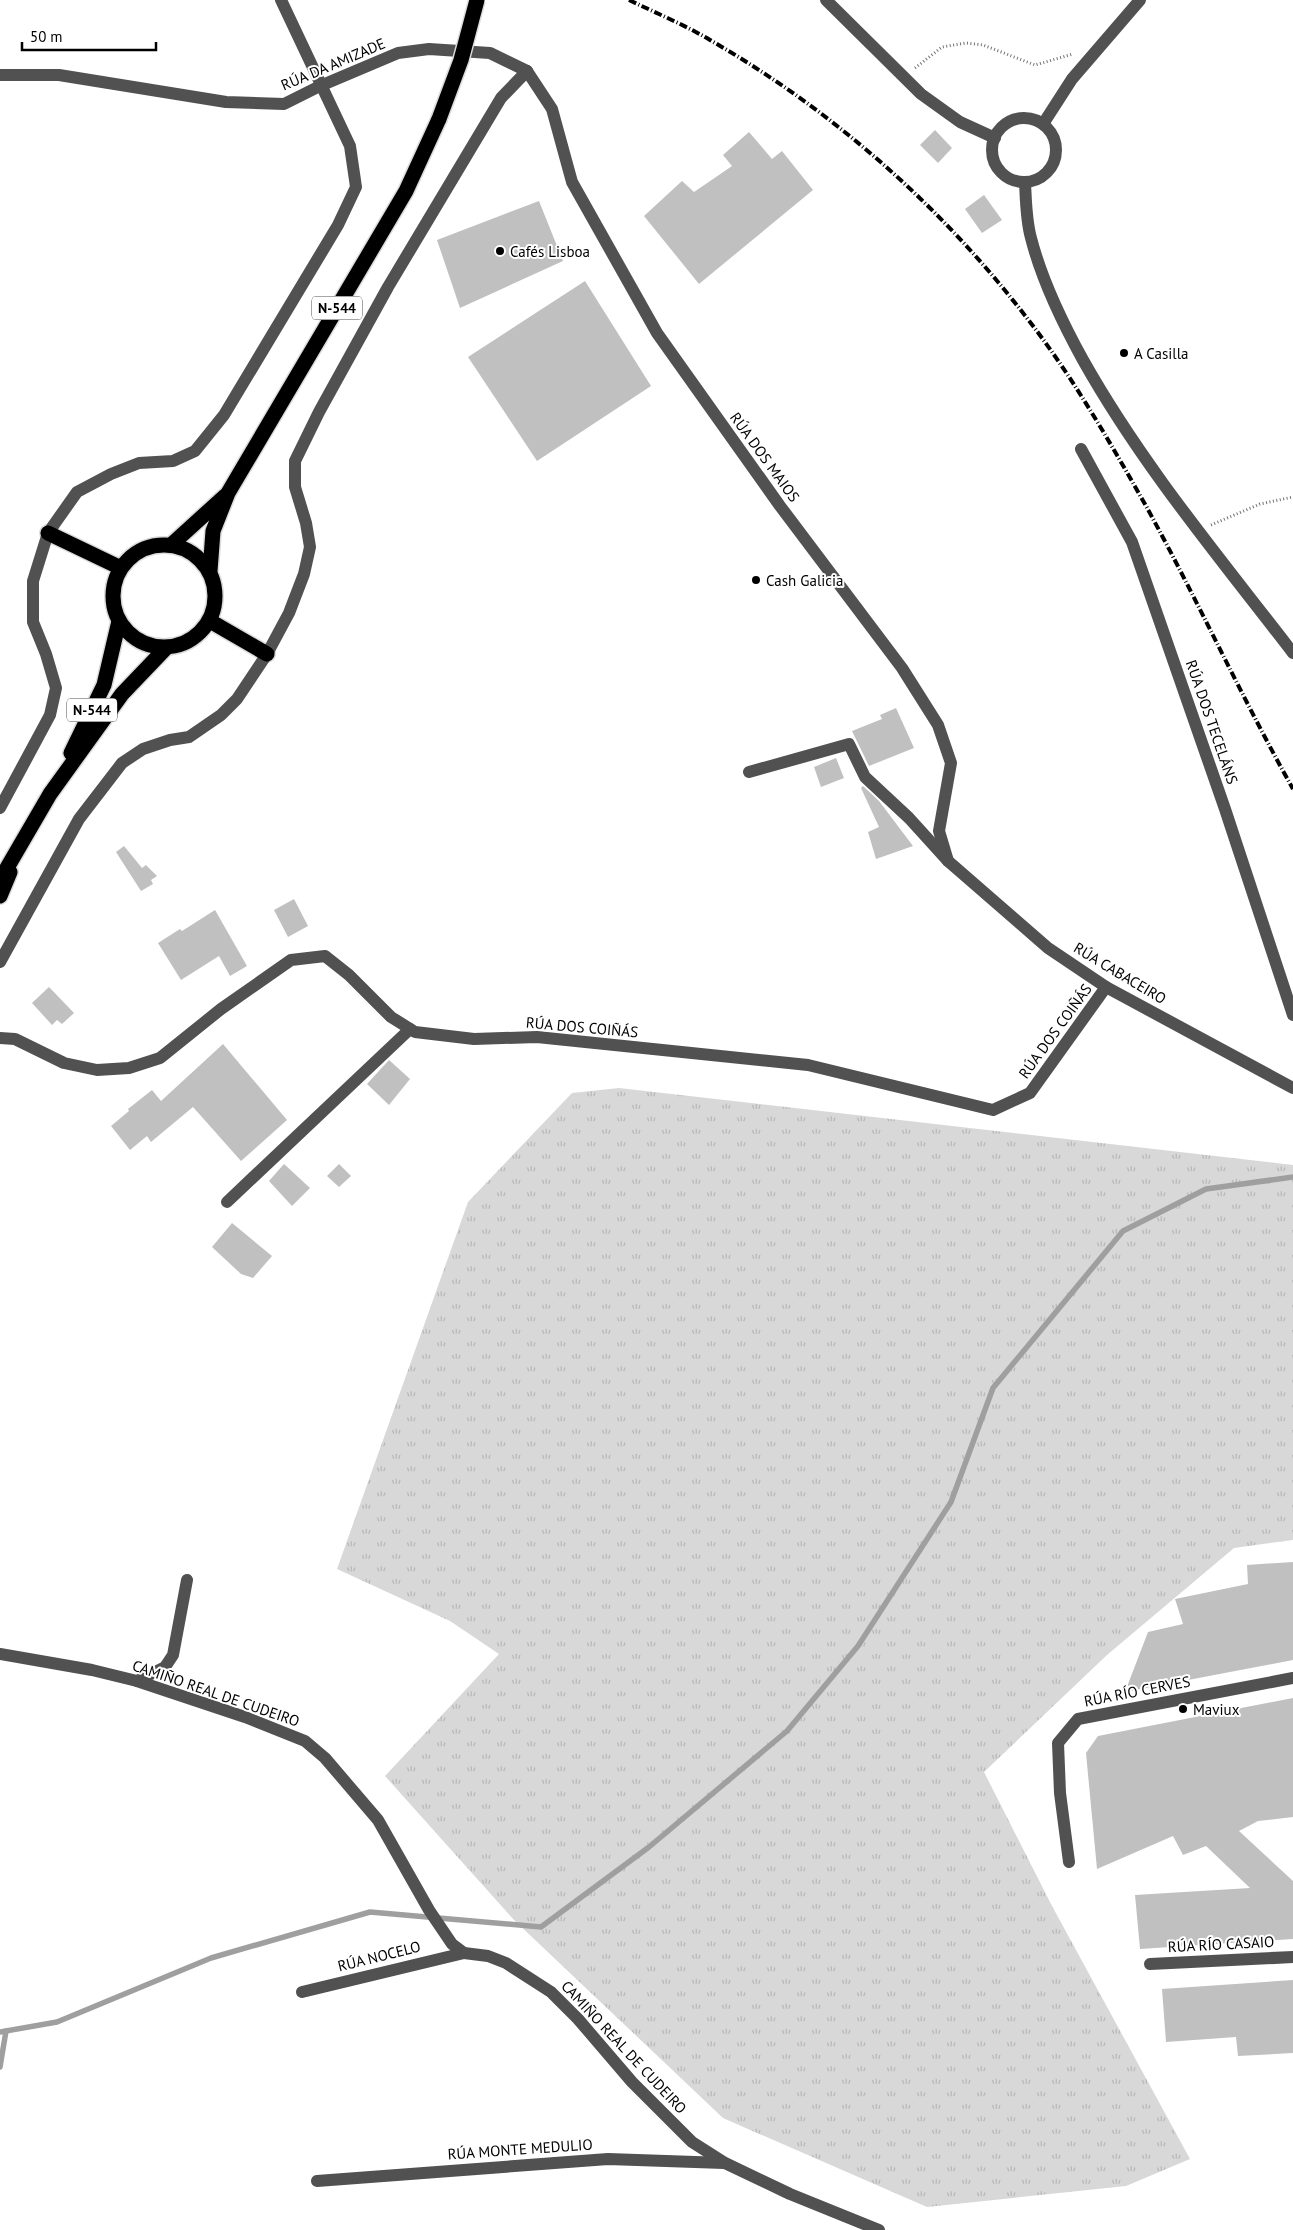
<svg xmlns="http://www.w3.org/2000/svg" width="1293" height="2230" font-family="'PT Sans',sans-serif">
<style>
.grass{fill:url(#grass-tufts)}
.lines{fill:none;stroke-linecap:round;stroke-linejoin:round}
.stream{stroke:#9f9f9f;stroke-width:5.5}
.building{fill:#c0c0c0}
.highway-casing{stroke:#dbdbdb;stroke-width:18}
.path{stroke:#737373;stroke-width:3;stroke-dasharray:1 2.5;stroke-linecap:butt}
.minor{stroke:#515151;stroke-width:12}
.highway{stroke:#000;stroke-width:15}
.rail{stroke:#000;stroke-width:4;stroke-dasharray:8 2.5 1 2.5;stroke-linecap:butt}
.highway-bridge-casing{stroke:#dbdbdb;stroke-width:18;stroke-linecap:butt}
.highway-bridge{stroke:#000;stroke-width:15}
.poi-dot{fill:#000;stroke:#fff;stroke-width:2}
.labels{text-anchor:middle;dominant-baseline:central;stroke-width:4;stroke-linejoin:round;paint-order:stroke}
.shield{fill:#fff;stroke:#4c4c4c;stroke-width:1}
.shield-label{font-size:14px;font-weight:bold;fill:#000}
.street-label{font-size:15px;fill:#000;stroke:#fff}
.poi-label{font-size:15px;fill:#000;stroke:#fff;text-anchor:start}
</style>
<defs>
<pattern id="grass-tufts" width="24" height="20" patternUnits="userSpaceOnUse" patternTransform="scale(1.25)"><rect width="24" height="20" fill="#d8d8d8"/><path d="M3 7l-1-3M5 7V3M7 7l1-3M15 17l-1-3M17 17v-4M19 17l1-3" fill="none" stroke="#b8b8b8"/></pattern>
</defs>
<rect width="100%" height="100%" fill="#fff"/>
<polygon class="grass" points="619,1088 1293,1165 1293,1540 1234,1548 1107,1655 984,1772 1052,1906 1190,2159 1126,2186 927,2207 723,2118 514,1920 385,1776 499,1654 450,1621 337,1569 468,1202 572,1093"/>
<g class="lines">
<g class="stream">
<polyline points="0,2032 57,2022 211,1958 370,1912 541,1927 649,1847 787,1731 858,1646 951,1502 993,1388 1123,1231 1206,1189 1293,1177"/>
<polyline points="0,2067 6,2031"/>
</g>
</g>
<g class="building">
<polygon points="935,130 952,148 938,163 920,145"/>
<polygon points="749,132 772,159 782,151 813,190 699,284 644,216 682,181 694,192 732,166 723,155"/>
<polygon points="984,195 1002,220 982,233 965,209"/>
<polygon points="539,201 563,261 460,308 437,240"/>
<polygon points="585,281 651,386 537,461 468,357"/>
<polygon points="896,708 914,748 869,766 852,731 882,719 880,715"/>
<polygon points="836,758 844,778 821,787 814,767"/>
<polygon points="863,786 879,801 913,846 876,859 868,832 879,827 861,788"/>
<polygon points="124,846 142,868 146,865 157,876 151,880 153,884 141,891 116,852"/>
<polygon points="294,899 308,926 288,937 274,910"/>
<polygon points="215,910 247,966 230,976 219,956 181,980 158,943 180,929 182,931"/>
<polygon points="49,987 74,1013 62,1024 57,1020 52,1025 32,1003"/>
<polygon points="223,1044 287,1120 241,1161 193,1107 151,1142 147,1136 130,1150 111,1126 129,1111 128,1109 152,1090 161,1101"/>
<polygon points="389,1060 410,1079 389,1105 367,1084"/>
<polygon points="284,1164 310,1188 292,1206 269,1181"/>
<polygon points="339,1164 351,1176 339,1187 327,1176"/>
<polygon points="232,1223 272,1256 253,1278 241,1274 212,1247"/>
<polygon points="1293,1562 1293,1660 1125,1692 1148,1632 1183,1624 1175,1599 1248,1584 1247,1565"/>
<polygon points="1293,1698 1293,1817 1258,1821 1239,1831 1293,1881 1293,1939 1140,1949 1135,1895 1250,1888 1206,1846 1183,1855 1173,1836 1097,1869 1086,1753 1098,1736"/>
<polygon points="1293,1980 1293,2053 1238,2056 1236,2037 1166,2042 1162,1989"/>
</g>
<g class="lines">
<g class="highway-casing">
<g id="highway">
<polyline points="48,533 121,568"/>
<circle cx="164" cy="596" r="51"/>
<polyline points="171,545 225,496"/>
<polyline points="210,571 213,531 228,493 406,191 439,119"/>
<polyline points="210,621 267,654"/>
<polyline points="71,753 104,685 119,621"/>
<polyline points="0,880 50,794 122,694 166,648"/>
<polyline points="0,896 10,872"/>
</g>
</g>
<g class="path">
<polyline points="915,68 942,47 966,43 983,45 1035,65 1073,54"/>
<polyline points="1211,525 1260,504 1293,497"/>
</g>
<g class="minor">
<polyline points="826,0 921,94 960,122 995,138"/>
<polyline points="527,71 552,109 572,182 657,333 780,506 902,668 938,725 951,763 939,831 948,861"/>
<polyline points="0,75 59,75 226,102 284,104 320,86 398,53 429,49 490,53 527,71"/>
<circle cx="1024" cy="150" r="32"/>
<polyline points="1043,124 1072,79 1140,0"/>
<path d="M1025 182C1026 201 1026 220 1031 238 1042 281 1062 322 1083 360 1142 465 1220 558 1293 653"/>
<polyline points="1081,449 1132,542 1225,809 1293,1015"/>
<polyline points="749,772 849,744 865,777 909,818 948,861 1048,948 1106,987 1293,1088"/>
<polyline points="0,808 50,715 56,688 46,654 33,622 33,581 48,533 77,492 111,474 139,463 173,461 195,451 224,415 338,225 356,187 350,146 281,0"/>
<polyline points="0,962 79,819 122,763 143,749 170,740 189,737 221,715 237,699 267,654 289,613 304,574 310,547 306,523 295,487 295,461 319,412 388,287 501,98 527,71"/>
<polyline points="0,1038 15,1039 64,1063 97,1070 129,1068 160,1058 221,1009 291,960 325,956 349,975 391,1017 415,1032 474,1039 537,1037 808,1065 993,1110 1030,1093 1106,987"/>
<polyline points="227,1202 410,1029"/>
<polyline points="0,1654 92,1670 137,1681 245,1717 305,1741 325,1758 378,1820 429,1910 452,1944 464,1953 488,1956 506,1963 551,1992 578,2019 632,2082 692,2142 725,2163 790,2194 879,2230"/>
<polyline points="137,1681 165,1667 173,1655 187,1580"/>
<polyline points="1069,1862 1060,1793 1058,1743 1078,1719 1293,1678"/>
<polyline points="1150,1964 1293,1957"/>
<polyline points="302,1992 464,1953"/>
<polyline points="317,2181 608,2159 724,2163"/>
</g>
<use href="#highway" class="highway"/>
<path class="rail" d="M629 0C656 13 685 25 710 40 835 112 943 208 1030 322 1074 379 1111 444 1146 506 1197 599 1241 696 1293 789"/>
<g class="highway-bridge-casing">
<polyline id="highway-bridge" points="439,119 461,60 477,0"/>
</g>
<use href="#highway-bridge" class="highway-bridge"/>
</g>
<g class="poi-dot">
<circle cx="500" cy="251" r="5"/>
<circle cx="1124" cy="353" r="5"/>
<circle cx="756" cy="580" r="5"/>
<circle cx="1183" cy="1709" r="5"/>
</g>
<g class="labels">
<g class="shield">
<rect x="312" y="296.5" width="50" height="23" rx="4"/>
<rect x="67" y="698.5" width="50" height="23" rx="4"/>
</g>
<g class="shield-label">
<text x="337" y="308">N-544</text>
<text x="92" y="710">N-544</text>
</g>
<g class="street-label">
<text transform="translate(333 64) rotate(-23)">RÚA DA AMIZADE</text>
<text transform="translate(765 457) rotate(54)">RÚA DOS MAIOS</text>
<text transform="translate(1212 722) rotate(71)">RÚA DOS TECELÁNS</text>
<text transform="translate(1120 973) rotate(31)">RÚA CABACEIRO</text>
<text transform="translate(582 1027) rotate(5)">RÚA DOS COIÑÁS</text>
<text transform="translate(1055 1031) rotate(-54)">RÚA DOS COIÑÁS</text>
<text transform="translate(1137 1691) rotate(-11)">RÚA RÍO CERVES</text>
<text transform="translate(216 1693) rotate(19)">CAMIÑO REAL DE CUDEIRO</text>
<text transform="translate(1221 1944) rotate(-3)">RÚA RÍO CASAIO</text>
<text transform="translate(379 1956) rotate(-14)">RÚA NOCELO</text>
<text transform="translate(624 2047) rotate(47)">CAMIÑO REAL DE CUDEIRO</text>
<text transform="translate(520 2149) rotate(-4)">RÚA MONTE MEDULIO</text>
</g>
<g class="poi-label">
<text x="510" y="251">Cafés Lisboa</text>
<text x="1134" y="353">A Casilla</text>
<text x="766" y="580">Cash Galicia</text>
<text x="1193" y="1709">Maviux</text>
</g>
</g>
<path d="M22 42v8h134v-8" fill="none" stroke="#000000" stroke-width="2.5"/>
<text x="30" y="42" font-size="15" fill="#000000" stroke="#ffffff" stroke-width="4" paint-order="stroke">50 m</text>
</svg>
